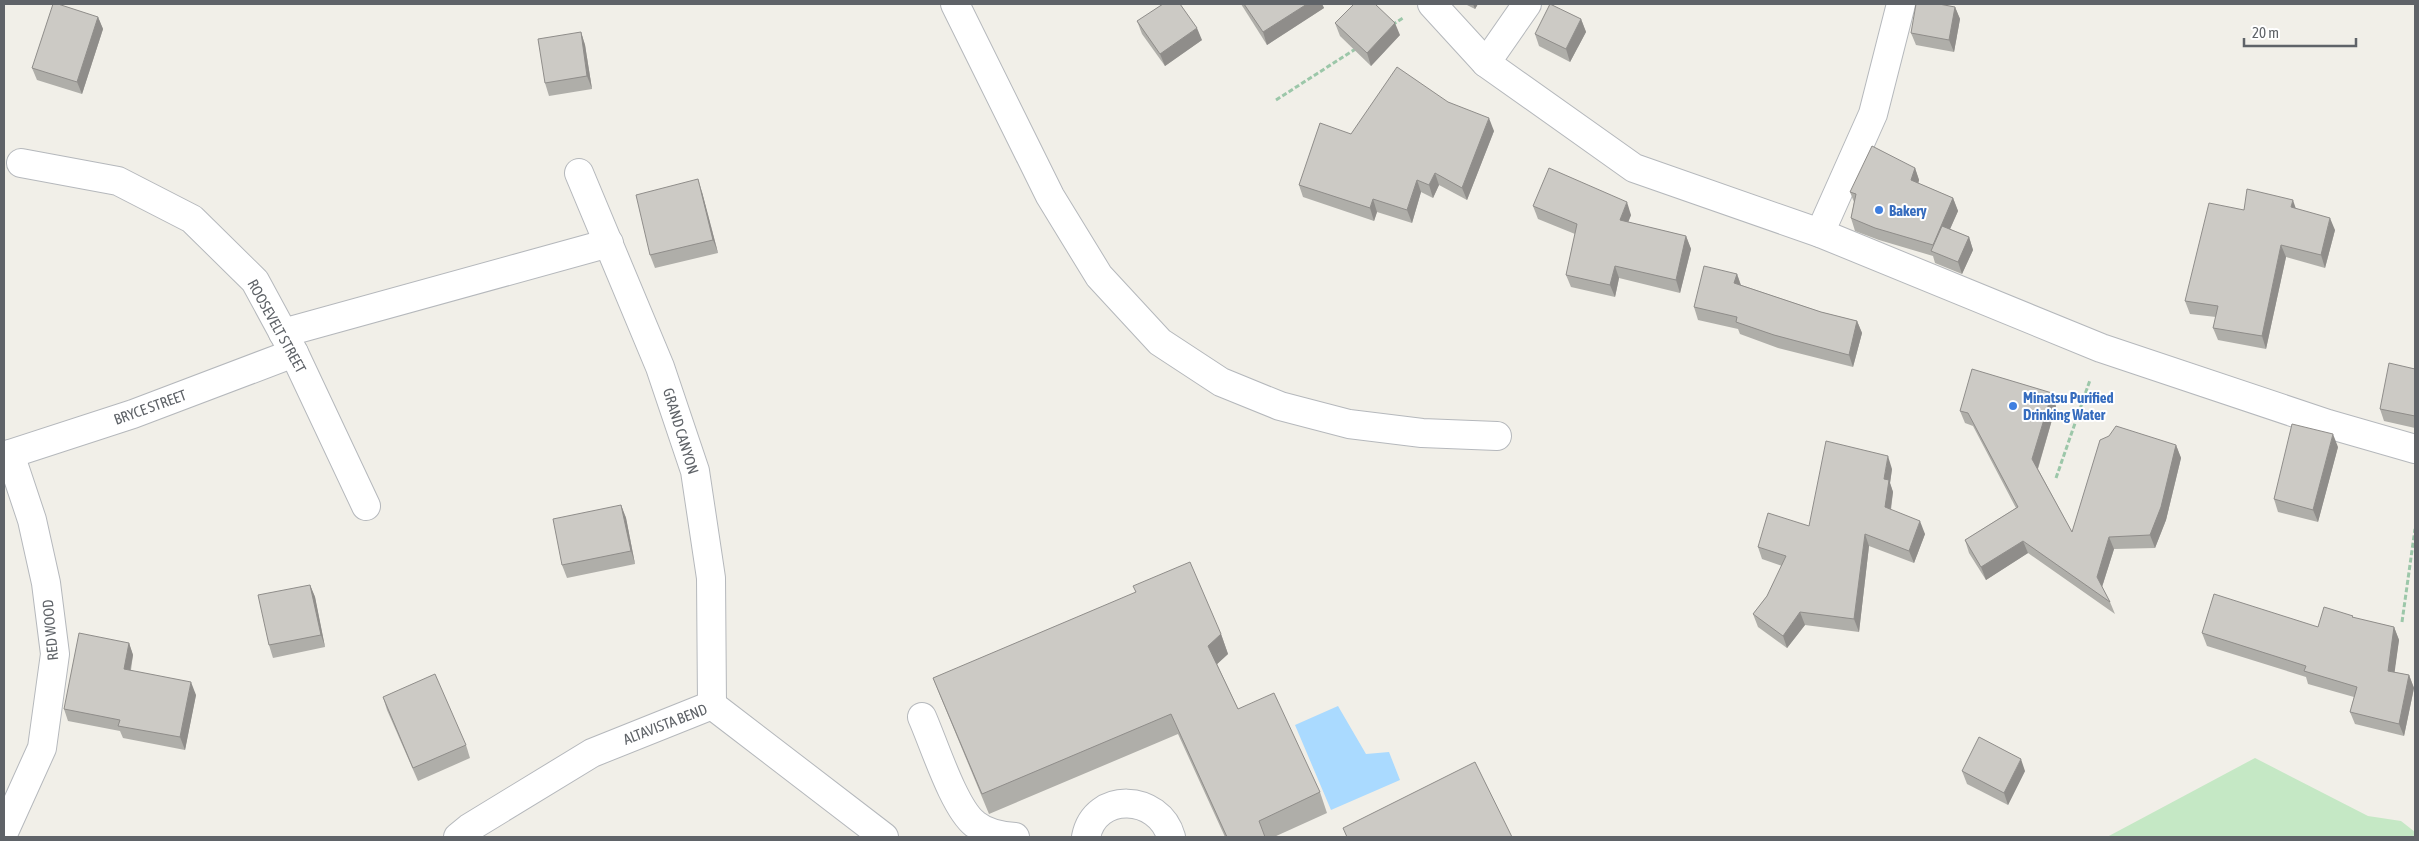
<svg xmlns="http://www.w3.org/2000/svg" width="2419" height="841" font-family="'Asap Condensed',sans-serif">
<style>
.green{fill:#c5e8c5}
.water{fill:#aadaff}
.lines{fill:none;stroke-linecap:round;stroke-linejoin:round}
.minor-casing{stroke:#b5b8bc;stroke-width:30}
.path{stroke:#9cc7a9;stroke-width:3;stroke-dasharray:5 2.5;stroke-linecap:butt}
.minor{stroke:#fff;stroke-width:28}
.wall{fill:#afaea9}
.shaded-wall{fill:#8f8d8a}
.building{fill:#cccac5;stroke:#8f8d8a}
.shop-dot{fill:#3f7fe0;stroke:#fff;stroke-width:2}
.labels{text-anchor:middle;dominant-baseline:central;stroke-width:4;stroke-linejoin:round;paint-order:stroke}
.shop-label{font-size:15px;font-weight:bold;fill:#366cbe;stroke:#fff;text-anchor:start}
.street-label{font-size:15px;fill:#5f6368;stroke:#fff}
</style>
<rect width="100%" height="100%" fill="#f1efe8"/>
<polygon class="green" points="2255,758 2368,816 2401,821 2415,832 2415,837 2107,837"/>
<polygon class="water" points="1338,706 1366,754 1389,752 1400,780 1331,810 1295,725"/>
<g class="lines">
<g class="minor-casing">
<g id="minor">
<polyline points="955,4 1050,196 1099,276 1160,342 1221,382 1280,406 1349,424 1422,433 1497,436"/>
<polyline points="1432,4 1486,63 1634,168 1820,233 2101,348 2328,424 2415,449"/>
<polyline points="1486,63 1527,4"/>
<polyline points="21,163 118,181 192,219 255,281 294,353 366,506"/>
<polyline points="579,173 660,367 695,471 711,578 712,705"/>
<polyline points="1820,233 1873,114 1901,4"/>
<polyline points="283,333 609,243"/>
<polyline points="4,456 133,414 294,353"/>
<path d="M922 717C934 744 954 808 975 824 986 833 1002 836 1015 837"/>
<polyline points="4,832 42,748 55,654 46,583 32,520 10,454"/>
<polyline points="458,837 469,828 592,753 712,705 884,837"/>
<path d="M1086 837C1095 791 1159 794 1171 837"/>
</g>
</g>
<g class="path">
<polyline points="1392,25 1403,18"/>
<polyline points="1276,100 1357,48"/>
<polyline points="2056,478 2090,380"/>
<polyline points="2402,622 2415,529"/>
</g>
<use href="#minor" class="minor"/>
</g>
<g class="wall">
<polygon points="1241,4 1322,4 1324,8 1267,45"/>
<polygon points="1465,4 1478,4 1475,9"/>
<polygon points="1955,7 1960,19 1954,52 1916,45 1911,33"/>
<polygon points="98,17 103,29 82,94 37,80 32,68"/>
<polygon points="1581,19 1586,32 1570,62 1539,46 1535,34"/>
<polygon points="1137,21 1202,40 1165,66 1142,34"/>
<polygon points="1335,23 1400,35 1371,66 1340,36"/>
<polygon points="581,32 585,45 592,89 549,96 545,83"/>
<polygon points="1448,102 1494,131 1467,200 1439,185 1433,198 1421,192 1412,223 1377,212 1374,221 1303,197 1299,185 1351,134"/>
<polygon points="1915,168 1919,180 1918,183 1953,198 1958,211 1950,229 1969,237 1973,250 1962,274 1935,263 1933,256 1879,240 1855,231 1851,218 1854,202 1850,192"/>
<polygon points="702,192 718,253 655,268 650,255"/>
<polygon points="1533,206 1631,215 1628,222 1686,236 1691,249 1680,293 1619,278 1615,297 1571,287 1566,275 1575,234 1538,219"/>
<polygon points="2296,208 2335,230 2325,268 2286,257 2266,349 2218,340 2213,328 2216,317 2190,314 2185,301 2244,210"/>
<polygon points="1737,274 1741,285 1821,312 1857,321 1862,333 1853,367 1778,348 1740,334 1738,329 1698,320 1694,307"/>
<polygon points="2415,369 2415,428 2384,421 2380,409"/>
<polygon points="2056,406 2038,469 2072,532 2176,445 2181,458 2166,520 2155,548 2114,549 2102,587 2110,602 2115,614 2028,553 1986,580 1969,553 1965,540 2016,508 1973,426 1965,423 1960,411"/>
<polygon points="2338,447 2318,522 2278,512 2274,499"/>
<polygon points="1892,469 1890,483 1893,492 1891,510 1925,534 1914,563 1869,546 1859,632 1805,625 1787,648 1758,627 1753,614 1767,596 1782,566 1762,559 1758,547 1809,526"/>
<polygon points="621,505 626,518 635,564 567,578 562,565"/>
<polygon points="310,585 315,597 325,647 273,658 269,645"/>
<polygon points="2354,618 2394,627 2399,640 2394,672 2409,675 2414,688 2404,736 2355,724 2350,712 2354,697 2308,684 2306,677 2207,646 2202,633 2318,627"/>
<polygon points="1221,634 1228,654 1217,664 1238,709 1320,792 1327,813 1274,837 1225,837 1178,734 989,814 941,698 933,678"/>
<polygon points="129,643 133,655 131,670 196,695 185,750 123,738 120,731 68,721 64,709"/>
<polygon points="383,697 466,745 470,758 418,781 387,710"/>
<polygon points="1962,771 2025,771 2008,805 1967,784"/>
</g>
<g class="shaded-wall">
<polygon points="1307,4 1322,4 1324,8 1267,45 1263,32"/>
<polygon points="1473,4 1478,4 1475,9"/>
<polygon points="1955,7 1960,19 1954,52 1949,40"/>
<polygon points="98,17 103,29 82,94 77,82"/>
<polygon points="1581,19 1586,32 1570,62 1566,49"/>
<polygon points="1395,23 1400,35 1371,66 1367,53"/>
<polygon points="1197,28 1202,40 1165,66 1160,54"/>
<polygon points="581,32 585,45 592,89 587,76"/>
<polygon points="1489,118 1494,131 1467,200 1462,188"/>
<polygon points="1915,168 1919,180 1916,193 1911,180"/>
<polygon points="1435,173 1439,185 1433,198 1429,185"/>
<polygon points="698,179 702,192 718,253 713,240"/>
<polygon points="1417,180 1421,192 1412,223 1407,210"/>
<polygon points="1953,198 1958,211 1939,254 1933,245"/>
<polygon points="1373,199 1377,212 1374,221 1370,208"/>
<polygon points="2293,200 2297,212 2291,207"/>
<polygon points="1627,202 1631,215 1624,233 1620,220"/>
<polygon points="2330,218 2335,230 2325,268 2321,255"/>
<polygon points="1686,236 1691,249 1680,293 1676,280"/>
<polygon points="1969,237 1973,250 1962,274 1958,262"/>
<polygon points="2281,245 2286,257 2266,349 2262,336"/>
<polygon points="1615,266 1619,278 1615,297 1610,285"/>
<polygon points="1737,274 1741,286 1734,283"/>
<polygon points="1857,321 1862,333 1853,367 1849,355"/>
<polygon points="2052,393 2056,406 2037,471 2032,459"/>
<polygon points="2333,434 2338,447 2318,522 2313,510"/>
<polygon points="2176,445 2181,458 2166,520 2155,548 2150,535"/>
<polygon points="1888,456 1892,469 1890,483 1893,492 1889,520 1885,507 1884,479"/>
<polygon points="621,505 626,518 635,564 631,551"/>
<polygon points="1920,521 1925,534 1914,563 1909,551"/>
<polygon points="1865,534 1869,546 1859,632 1854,619"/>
<polygon points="2109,537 2114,549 2101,590 2097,577"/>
<polygon points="2023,541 2028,553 1986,580 1981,567"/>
<polygon points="310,585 315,597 325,647 321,635"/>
<polygon points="1800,612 1805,625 1787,648 1783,636"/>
<polygon points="2394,627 2399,640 2393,684 2388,671"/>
<polygon points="1221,634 1228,654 1215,666 1208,646"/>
<polygon points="129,643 133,655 128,681 124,669"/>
<polygon points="2409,675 2414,688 2404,736 2399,724"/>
<polygon points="191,682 196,695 185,750 180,737"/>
<polygon points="2021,759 2025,771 2008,805 2004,793"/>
</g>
<g class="building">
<polygon points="53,4 58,4 98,17 77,82 32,68"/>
<polygon points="1163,4 1180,4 1197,28 1160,54 1137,21"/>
<polygon points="1244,4 1307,4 1263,32"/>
<polygon points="1354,4 1375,4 1395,23 1367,53 1335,23"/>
<polygon points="1550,4 1581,19 1566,49 1535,34"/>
<polygon points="1916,4 1939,4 1955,7 1949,40 1911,33"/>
<polygon points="581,32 587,76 545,83 538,39"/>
<polygon points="1397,67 1448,102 1489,118 1462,188 1435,173 1429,185 1417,180 1407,210 1373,199 1370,208 1299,185 1320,123 1351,134"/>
<polygon points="1872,146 1915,168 1911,180 1953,198 1933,245 1875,228 1851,218 1856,194 1850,192"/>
<polygon points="1549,168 1627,202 1620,220 1686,236 1676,280 1615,266 1610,285 1566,275 1577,224 1533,206"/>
<polygon points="698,179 713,240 650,255 636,195"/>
<polygon points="2247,189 2293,200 2291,207 2330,218 2321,255 2281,245 2262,336 2213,328 2218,306 2185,301 2209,203 2244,210"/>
<polygon points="1942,226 1969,237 1958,262 1931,251"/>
<polygon points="1704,266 1737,274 1734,283 1821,312 1857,321 1849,355 1774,335 1736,322 1737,317 1694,307"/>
<polygon points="2389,363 2415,369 2415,416 2380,409"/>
<polygon points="1972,369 2052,393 2032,459 2072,532 2100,440 2109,436 2116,426 2176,445 2161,507 2150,535 2109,537 2097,577 2110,602 2023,541 1981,567 1965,540 2018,507 1968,413 1960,411"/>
<polygon points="2292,424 2333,434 2313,510 2274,499"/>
<polygon points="1826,441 1888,456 1884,479 1889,480 1885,507 1920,521 1909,551 1865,534 1854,619 1800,612 1783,636 1753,614 1767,596 1786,556 1758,547 1768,513 1809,526"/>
<polygon points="621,505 631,551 562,565 553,519"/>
<polygon points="1190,562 1221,634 1208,646 1238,709 1274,693 1320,792 1259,821 1265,837 1227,837 1171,714 982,794 933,678 1136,592 1133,586"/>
<polygon points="310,585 321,635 269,645 258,595"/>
<polygon points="2214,594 2318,627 2324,607 2353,616 2352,617 2394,627 2388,671 2409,675 2399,724 2350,712 2357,687 2304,671 2306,666 2202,633"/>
<polygon points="79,633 129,643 124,669 191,682 180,737 118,726 120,720 64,709"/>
<polygon points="435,674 466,745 413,768 383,697"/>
<polygon points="1979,737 2021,759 2004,793 1962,771"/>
<polygon points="1475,762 1512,837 1347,837 1343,828"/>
</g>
<g class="shop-dot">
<circle cx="1879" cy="210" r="5"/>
<circle cx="2013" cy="406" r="5"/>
</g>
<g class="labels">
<g class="shop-label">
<text x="1889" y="210">Bakery</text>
<text x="2023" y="397">Minatsu Purified<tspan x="2023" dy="17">Drinking Water</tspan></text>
</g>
<g class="street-label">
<text transform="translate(277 326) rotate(61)">ROOSEVELT STREET</text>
<text transform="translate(150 407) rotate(-20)">BRYCE STREET</text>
<text transform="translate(681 431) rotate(73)">GRAND CANYON</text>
<text transform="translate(50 630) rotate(-95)">RED WOOD</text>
<text transform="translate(665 724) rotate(-21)">ALTAVISTA BEND</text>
</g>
</g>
<rect width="2419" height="841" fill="none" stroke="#5f6368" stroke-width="10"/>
<path d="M2244 38v8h112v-8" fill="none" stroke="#5f6368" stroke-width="2.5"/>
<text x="2252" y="38" font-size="15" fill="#5f6368" stroke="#ffffff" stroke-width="4" paint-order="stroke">20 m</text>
</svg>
